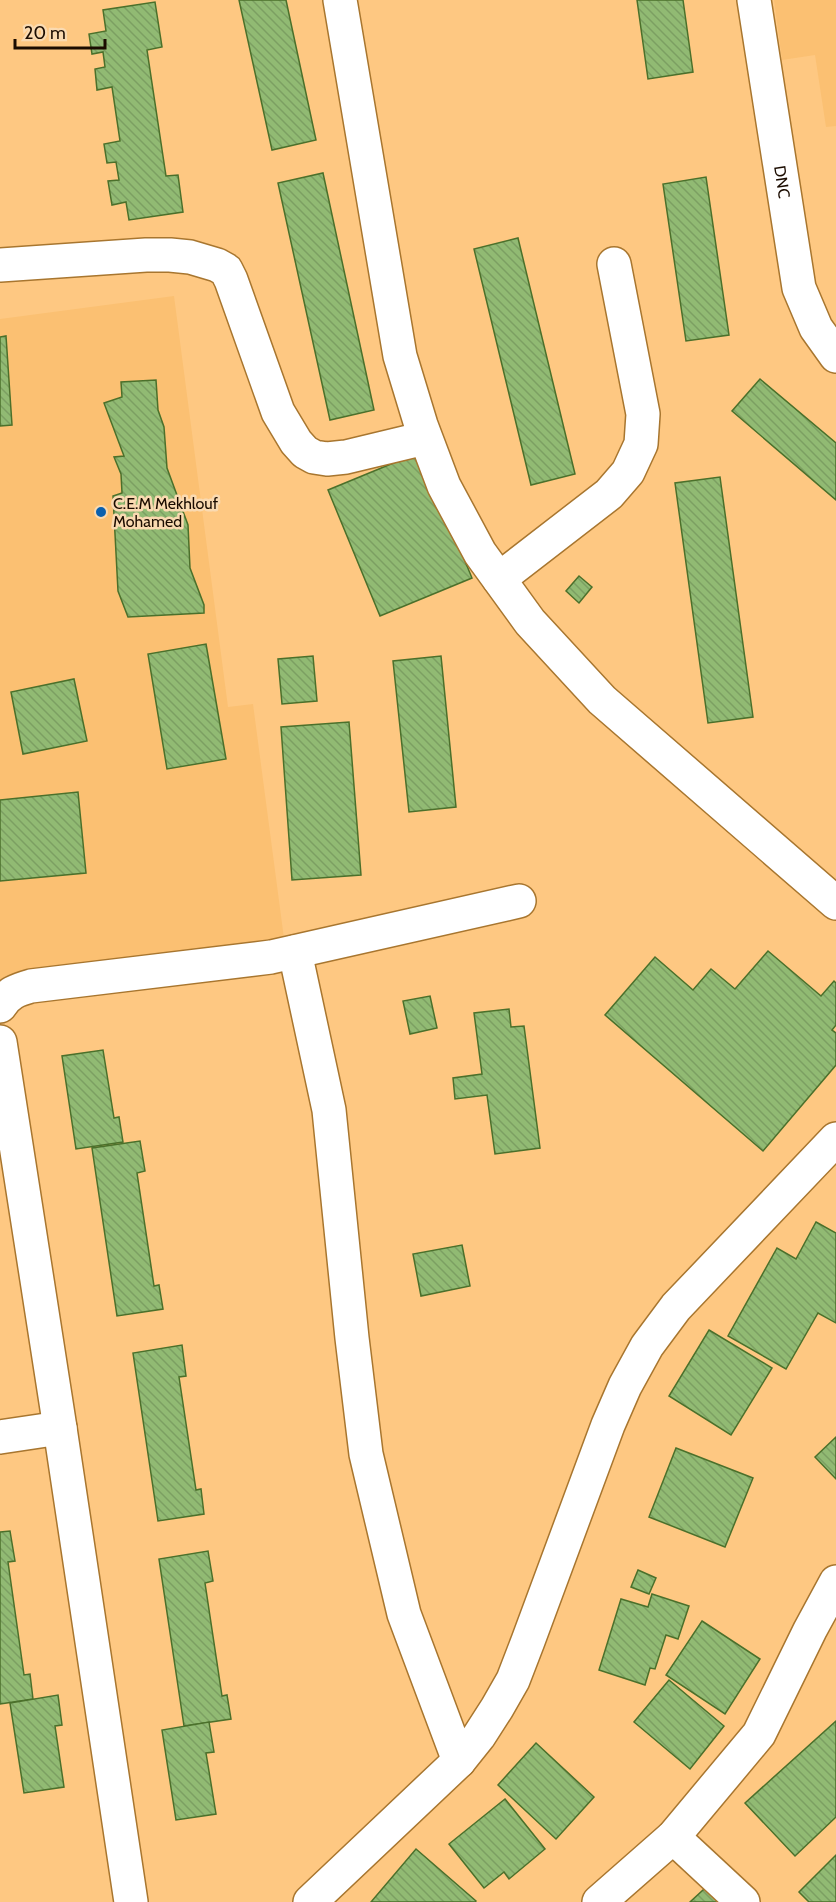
<svg xmlns="http://www.w3.org/2000/svg" width="836" height="1902" font-family="Cabin,sans-serif">
<style>
.built{fill:#fbc072}
.building{fill:url(#building-back-hatch);stroke:#4b702b;stroke-width:1.5}
.lines{fill:none;stroke-linecap:round;stroke-linejoin:round}
.minor-casing{stroke:#a8762f;stroke-width:36}
.minor{stroke:#fff;stroke-width:33}
.poi-dot{fill:#0a60ae;stroke:#fadab1;stroke-width:2}
.labels{text-anchor:middle;dominant-baseline:central;stroke-width:5;stroke-linejoin:round;paint-order:stroke}
.street-label{font-size:16px;fill:#1b0c00;stroke:#fadab1}
.poi-label{font-size:16px;fill:#1b0c00;stroke:#fadab1;text-anchor:start}
</style>
<defs>
<pattern id="building-back-hatch" width="6" height="6" patternUnits="userSpaceOnUse" patternTransform="scale(1.5)"><rect width="6" height="6" fill="#91ba73"/><path d="M-1 5l2 2M0 0l6 6M5-1l2 2" fill="none" stroke="#7c9f62"/></pattern>
</defs>
<rect width="100%" height="100%" fill="#fec882"/>
<g class="built">
<polygon points="774,0 836,0 836,126 826,127 815,55 782,60"/>
<polygon points="174,296 228,707 253,704 285,946 0,984 0,319"/>
</g>
<g class="building">
<polygon points="239,0 286,0 316,140 272,150"/>
<polygon points="637,0 683,0 693,72 648,79"/>
<polygon points="155,2 162,47 147,50 166,176 178,175 183,212 129,220 126,202 112,205 108,181 119,180 116,162 107,163 104,144 120,141 112,87 97,90 95,69 105,67 103,52 92,54 89,34 106,31 103,10"/>
<polygon points="323,173 374,410 330,420 278,183"/>
<polygon points="706,177 729,335 686,341 663,184"/>
<polygon points="518,238 575,474 531,485 474,249"/>
<polygon points="6,336 12,425 0,426 0,337"/>
<polygon points="760,379 836,443 836,500 732,411"/>
<polygon points="156,380 158,410 164,427 167,468 188,525 190,568 204,605 204,613 128,617 118,591 113,496 122,493 121,474 114,457 124,456 104,403 122,397 121,382"/>
<polygon points="420,452 472,578 380,616 328,490"/>
<polygon points="720,477 753,717 708,723 675,483"/>
<polygon points="579,576 592,587 579,603 566,591"/>
<polygon points="206,644 226,759 167,769 148,654"/>
<polygon points="313,656 317,701 282,704 278,659"/>
<polygon points="441,656 456,807 409,812 393,661"/>
<polygon points="74,679 87,741 23,754 11,692"/>
<polygon points="349,722 361,875 292,880 281,727"/>
<polygon points="78,792 86,873 0,881 0,800"/>
<polygon points="768,951 821,996 834,981 836,983 836,1025 832,1030 836,1033 836,1065 763,1151 605,1015 655,957 693,990 711,969 735,989"/>
<polygon points="430,996 437,1028 410,1034 403,1001"/>
<polygon points="509,1009 511,1027 524,1026 540,1148 495,1154 487,1095 455,1099 453,1078 482,1074 474,1013"/>
<polygon points="103,1050 114,1118 119,1117 123,1142 76,1149 62,1056"/>
<polygon points="140,1141 145,1171 137,1173 154,1286 159,1285 163,1309 117,1316 92,1148"/>
<polygon points="816,1222 836,1233 836,1323 818,1313 786,1369 728,1336 777,1248 796,1259"/>
<polygon points="462,1245 470,1286 421,1296 413,1254"/>
<polygon points="709,1330 772,1368 731,1435 669,1396"/>
<polygon points="182,1345 186,1376 179,1377 196,1490 201,1489 204,1514 158,1521 133,1353"/>
<polygon points="836,1437 836,1479 815,1457"/>
<polygon points="676,1448 753,1478 725,1547 649,1517"/>
<polygon points="10,1531 15,1561 8,1562 24,1675 30,1674 33,1699 0,1704 0,1532"/>
<polygon points="208,1551 213,1581 205,1583 222,1696 227,1695 231,1719 184,1726 159,1559"/>
<polygon points="638,1570 656,1578 649,1594 631,1587"/>
<polygon points="652,1594 689,1606 678,1639 666,1635 655,1669 650,1668 645,1685 599,1670 621,1599 648,1607"/>
<polygon points="702,1621 760,1659 725,1714 666,1675"/>
<polygon points="669,1680 724,1726 690,1769 634,1722"/>
<polygon points="58,1695 62,1725 55,1726 64,1787 24,1793 10,1703"/>
<polygon points="836,1721 836,1817 795,1856 745,1803"/>
<polygon points="209,1722 214,1752 206,1753 216,1814 176,1820 162,1730"/>
<polygon points="536,1743 594,1797 556,1839 498,1785"/>
<polygon points="505,1799 545,1849 509,1879 504,1872 484,1888 449,1844"/>
<polygon points="416,1849 476,1901 475,1902 371,1902"/>
<polygon points="836,1855 836,1902 809,1902 799,1892"/>
<polygon points="716,1878 738,1902 690,1902"/>
</g>
<g class="lines">
<g class="minor-casing">
<g id="minor">
<polyline points="340,0 400,356 421,425 444,486 480,553 530,622 602,700 836,903"/>
<path id="s1" d="M754 0 799 288 816 328 836 356"/>
<polyline points="0,265 146,255 170,255 190,257 217,265 226,270 231,280 278,412 296,442 305,452 314,457 327,459 346,457 425,438"/>
<polyline points="499,579 609,494 628,472 641,444 643,414 614,264"/>
<polyline points="295,952 329,1110 352,1338 366,1454 404,1614 459,1761"/>
<path d="M0 1006C8 993 17 990 31 986L271 957 519 901"/>
<polyline points="0,1042 60,1428 131,1902"/>
<polyline points="0,1437 60,1428"/>
<polyline points="673,1837 743,1902"/>
<polyline points="310,1902 459,1761 479,1736 497,1708 513,1680 528,1641 608,1425 625,1386 647,1346 676,1307 836,1139"/>
<polyline points="599,1902 673,1837 759,1734 810,1630 836,1582"/>
</g>
</g>
<use href="#minor" class="minor"/>
</g>
<circle class="poi-dot" cx="101" cy="512" r="6"/>
<g class="labels">
<g class="street-label">
<text stroke="none"><textPath href="#s1" startOffset="184">DNC</textPath></text>
</g>
<g class="poi-label">
<text x="113" y="503">C.E.M Mekhlouf<tspan x="113" dy="18">Mohamed</tspan></text>
</g>
</g>
<path d="M15 39v9h90v-9" fill="none" stroke="#1b0c00" stroke-width="3"/>
<text x="24" y="39" font-size="18" fill="#1b0c00" stroke="#fadab1" stroke-width="4.5" paint-order="stroke">20 m</text>
</svg>
